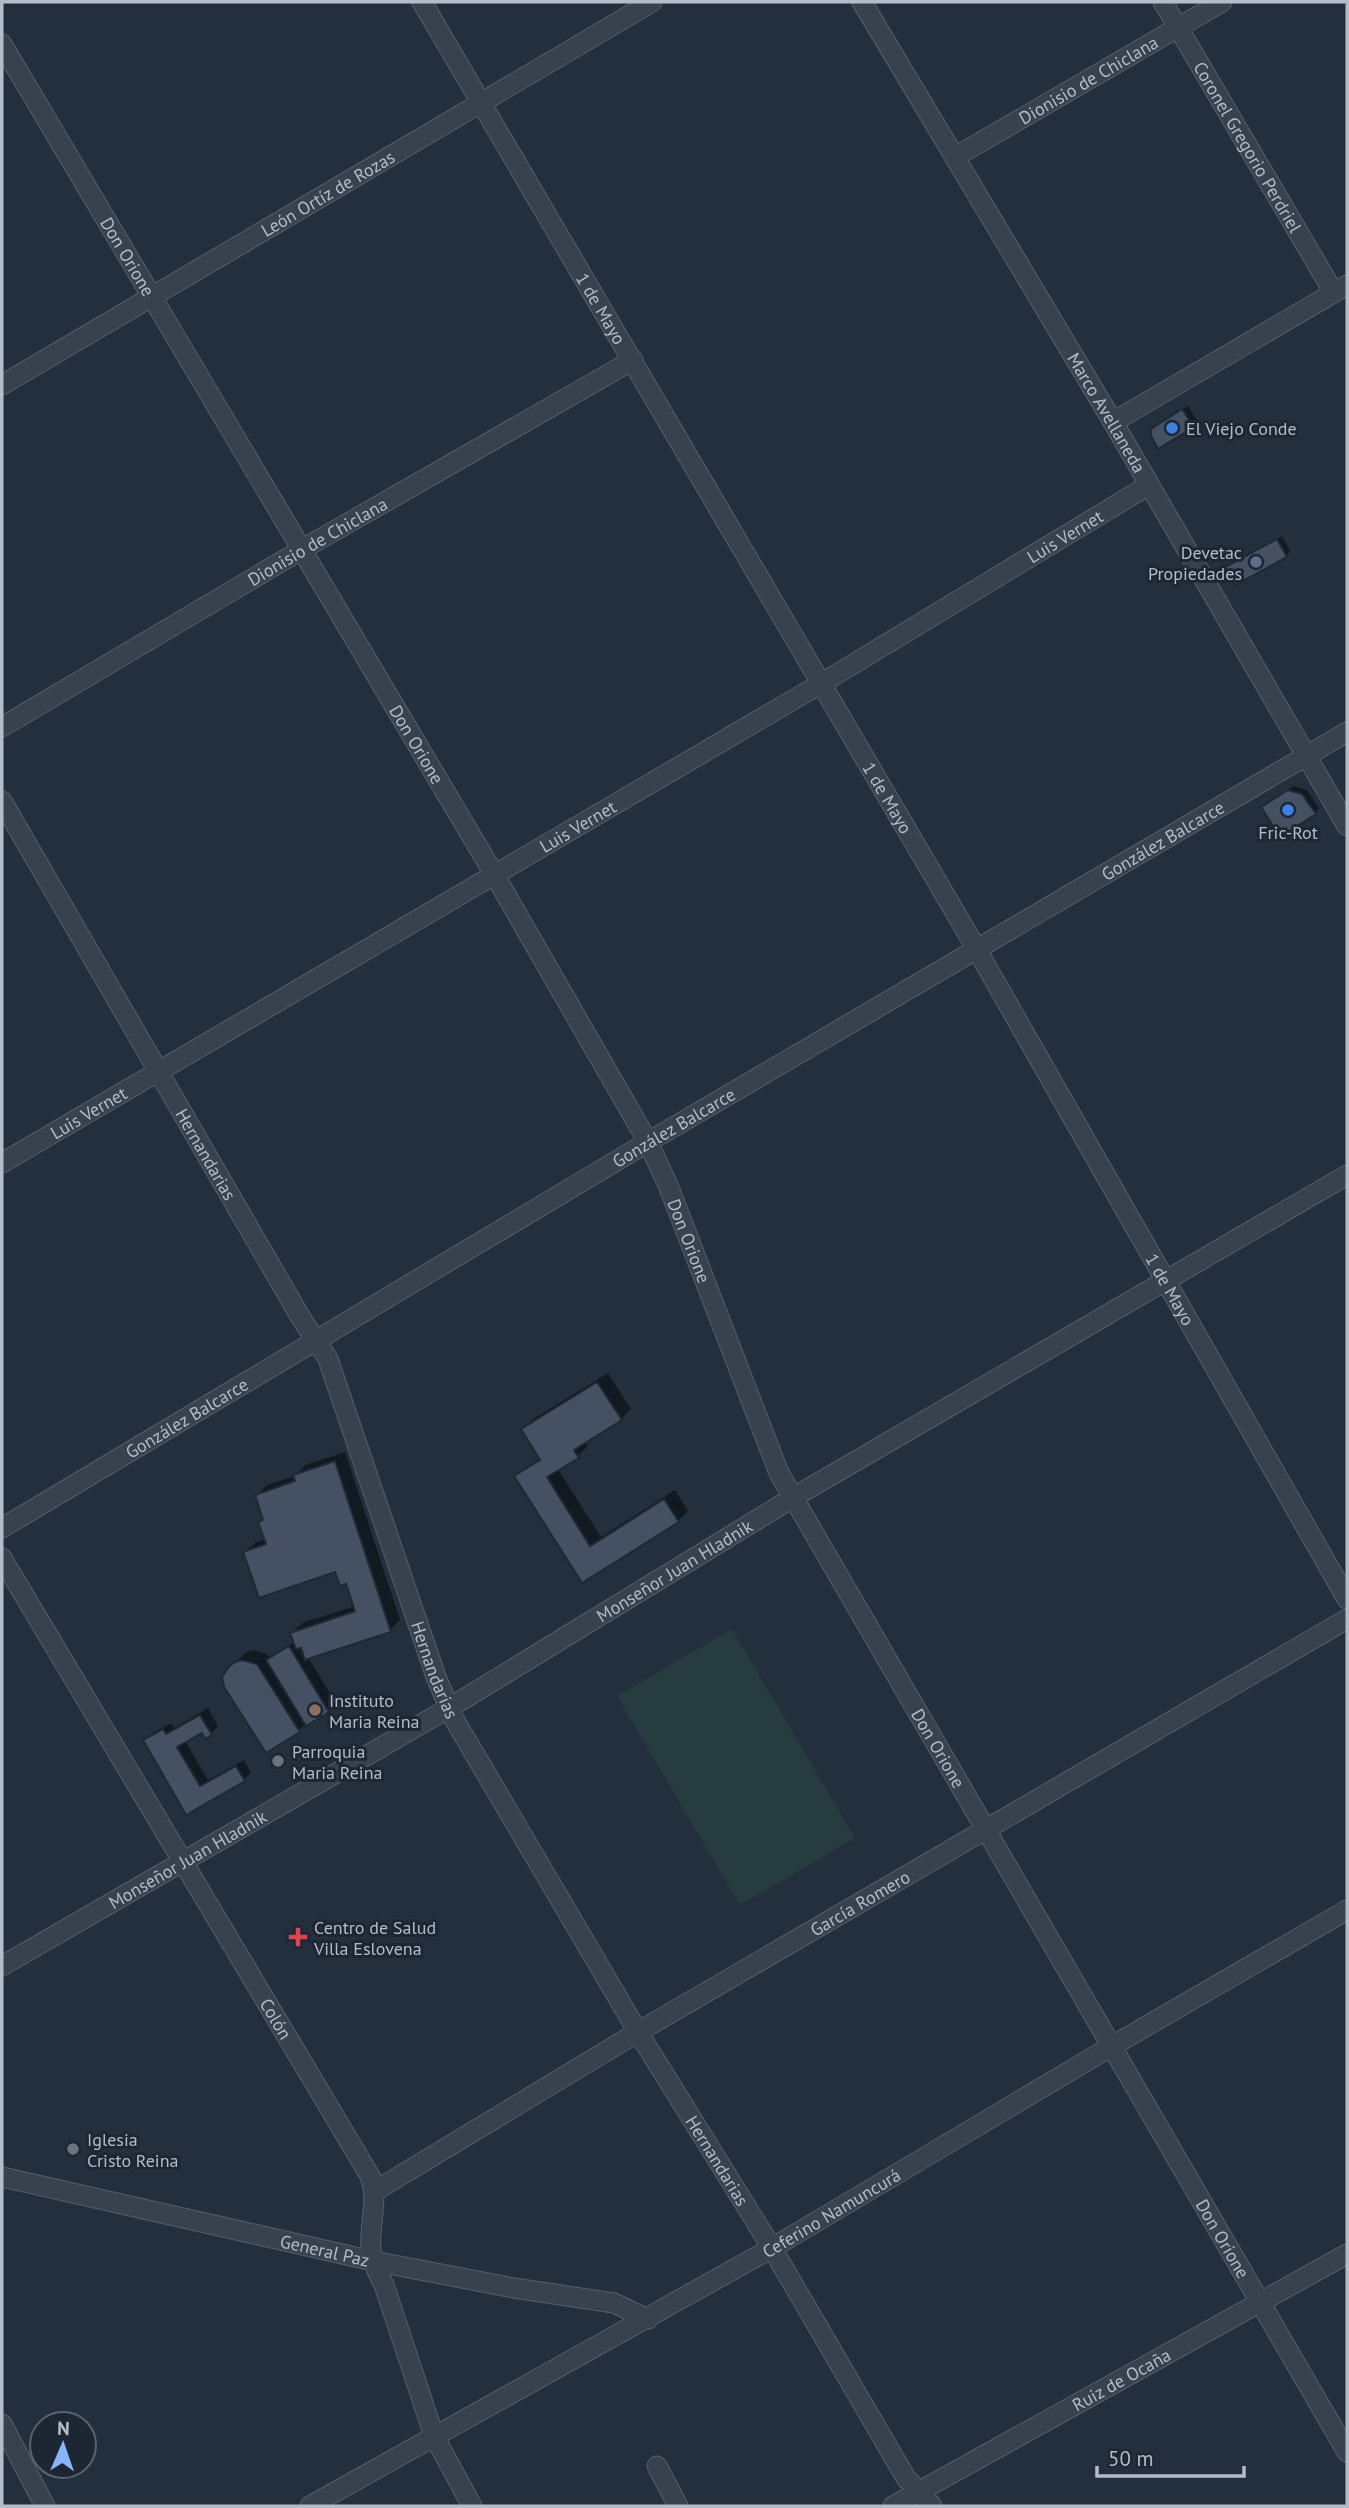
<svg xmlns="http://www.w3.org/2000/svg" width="1349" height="2508" font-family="'PT Sans',sans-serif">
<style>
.green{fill:#263c3f}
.shadow{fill:#0007}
.building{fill:#455162;stroke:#1f2835;stroke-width:2}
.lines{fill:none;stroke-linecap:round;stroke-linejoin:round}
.minor-casing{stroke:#565f6c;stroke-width:21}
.minor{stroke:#38414e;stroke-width:19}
.shop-dot{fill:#3f7fe0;stroke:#1d2633;stroke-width:2.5}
.service-dot{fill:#5c6f8a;stroke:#1d2633;stroke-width:2.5}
.education-dot{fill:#8d6e63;stroke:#1d2633;stroke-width:2.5}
.worship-dot{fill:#6b7280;stroke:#1d2633;stroke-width:2.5}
.health-dot{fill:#e0444e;stroke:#1d2633;stroke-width:2.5}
.labels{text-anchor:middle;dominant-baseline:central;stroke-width:6;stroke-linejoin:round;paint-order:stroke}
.street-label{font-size:18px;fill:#b4bcc9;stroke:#1d2633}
.poi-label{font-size:18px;fill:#b4bcc9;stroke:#1d2633;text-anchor:start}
</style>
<rect width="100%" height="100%" fill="#242f3e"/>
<polygon class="green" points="732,1629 855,1838 740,1905 617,1696"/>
<g class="shadow">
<polygon points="1188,406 1197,421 1193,425 1157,425"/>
<polygon points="1282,536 1290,551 1286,556 1228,568"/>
<polygon points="1294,786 1307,790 1319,808 1315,813 1263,807"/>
<polygon points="608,1373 631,1409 621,1419 585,1441 588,1446 578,1456 558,1469 601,1537 675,1490 688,1511 678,1521 582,1581 516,1477 541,1457 523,1430 533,1419"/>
<polygon points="345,1452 400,1620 390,1630 308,1657 336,1703 328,1710 267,1751 234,1664 245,1653 253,1650 267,1654 270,1658 295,1641 292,1633 302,1623 355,1606 347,1582 337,1570 245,1552 256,1542 266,1539 260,1522 265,1517 257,1495 267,1485 295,1476 305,1465"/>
<polygon points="208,1708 218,1726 211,1734 202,1731 185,1741 208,1780 244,1760 251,1772 244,1780 187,1812 145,1740 153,1733 171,1723 174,1728"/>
</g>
<g class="building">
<polygon points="1182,409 1194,427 1158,449 1151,436 1151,429"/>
<polygon points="1277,539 1287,557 1236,585 1225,567"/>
<polygon points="1288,790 1302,794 1316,814 1280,837 1261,807"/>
<polygon points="597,1382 622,1420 574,1450 579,1458 547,1477 590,1546 664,1499 679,1522 582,1583 514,1476 540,1460 521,1429"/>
<polygon points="335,1461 391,1632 305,1660 301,1648 296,1649 290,1633 355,1611 346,1584 340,1586 335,1572 259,1598 243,1552 266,1544 258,1522 263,1520 255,1495 295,1481 293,1475"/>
<polygon points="289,1646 329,1712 306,1726 266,1660"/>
<polygon points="241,1660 257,1664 300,1732 266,1753 224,1687 222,1677 228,1668 233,1663"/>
<polygon points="200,1715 212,1735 205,1739 202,1733 177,1747 200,1786 236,1766 245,1781 186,1815 143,1740 163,1729 166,1734"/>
</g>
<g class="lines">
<g class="minor-casing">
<g id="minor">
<path id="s1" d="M422 2 976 948 1347 1599"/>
<path id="s2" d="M862 2 1113 422 1347 826"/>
<path id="s3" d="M1163 2 1334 293"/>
<path id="s4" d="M2 44 494 874 648 1142 668 1185 779 1473 1347 2452"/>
<path id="s5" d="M955 157 1222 2"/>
<path id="s6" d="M2 385 652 2"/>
<polyline points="1113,422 1347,285"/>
<path id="s7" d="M2 727 301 550 633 360"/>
<path id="s8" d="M2 801 301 1318 328 1359 436 1677 454 1719 638 2032 772 2248 906 2478 932 2506"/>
<path id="s9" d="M2 1163 822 683 1149 485"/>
<path id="s10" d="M2 1528 648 1142 1347 732"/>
<path id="s11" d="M2 1558 370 2176C379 2202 369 2221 371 2248 372 2262 378 2273 384 2285L434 2436 472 2506"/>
<path id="s12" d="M2 1966 449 1708 794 1497 1347 1175"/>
<path id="s13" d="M2 2177 373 2261 514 2288 614 2303 648 2319"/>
<path id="s14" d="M375 2191 638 2032 1347 1619"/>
<polyline points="2,2424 45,2506"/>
<polyline points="657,2466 678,2506"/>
<path id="s15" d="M310 2506 772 2248 1112 2046 1347 1910"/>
<path id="s16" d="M893 2506 1347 2254"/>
</g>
</g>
<use href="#minor" class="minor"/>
</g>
<g class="shop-dot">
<circle cx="1172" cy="428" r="7"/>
<circle cx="1288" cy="810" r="7"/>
</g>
<circle class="service-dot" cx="1256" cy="562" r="7"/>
<circle class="education-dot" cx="315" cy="1710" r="7"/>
<g class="worship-dot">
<circle cx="278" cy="1761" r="7"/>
<circle cx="73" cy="2149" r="7"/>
</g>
<path class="health-dot" d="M294.5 1926.5h7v7h7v7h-7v7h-7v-7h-7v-7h7z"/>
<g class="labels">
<g class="street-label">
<text stroke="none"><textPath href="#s5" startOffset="154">Dionisio de Chiclana</textPath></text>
<text stroke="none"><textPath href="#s3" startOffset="168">Coronel Gregorio Perdriel</textPath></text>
<text stroke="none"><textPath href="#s6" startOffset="378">León Ortíz de Rozas</textPath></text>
<text stroke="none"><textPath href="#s4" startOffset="247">Don Orione</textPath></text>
<text stroke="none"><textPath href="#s1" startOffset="355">1 de Mayo</textPath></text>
<text stroke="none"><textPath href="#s2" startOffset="478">Marco Avellaneda</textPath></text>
<text stroke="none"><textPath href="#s9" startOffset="1234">Luis Vernet</textPath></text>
<text stroke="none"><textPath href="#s7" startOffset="366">Dionisio de Chiclana</textPath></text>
<text stroke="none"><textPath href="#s4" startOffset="814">Don Orione</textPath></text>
<text stroke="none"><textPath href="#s1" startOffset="922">1 de Mayo</textPath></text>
<text stroke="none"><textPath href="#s9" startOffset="667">Luis Vernet</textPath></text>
<text stroke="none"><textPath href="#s10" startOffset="1349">González Balcarce</textPath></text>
<text stroke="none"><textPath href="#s9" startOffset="100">Luis Vernet</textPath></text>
<text stroke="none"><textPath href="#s10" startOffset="782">González Balcarce</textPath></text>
<text stroke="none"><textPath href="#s8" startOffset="408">Hernandarias</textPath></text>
<text stroke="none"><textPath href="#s4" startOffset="1381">Don Orione</textPath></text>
<text stroke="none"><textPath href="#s1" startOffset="1489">1 de Mayo</textPath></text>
<text stroke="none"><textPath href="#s10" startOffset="215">González Balcarce</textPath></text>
<text stroke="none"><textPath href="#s12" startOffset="780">Monseñor Juan Hladnik</textPath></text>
<text stroke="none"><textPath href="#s8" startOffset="975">Hernandarias</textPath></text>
<text stroke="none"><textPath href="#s4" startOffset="1948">Don Orione</textPath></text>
<text stroke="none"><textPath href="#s12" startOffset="214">Monseñor Juan Hladnik</textPath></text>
<text stroke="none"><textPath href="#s14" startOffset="564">García Romero</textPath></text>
<text stroke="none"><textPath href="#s11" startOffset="536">Colón</textPath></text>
<text stroke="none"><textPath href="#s8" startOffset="1542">Hernandarias</textPath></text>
<text stroke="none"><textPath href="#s15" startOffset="598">Ceferino Namuncurá</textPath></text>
<text stroke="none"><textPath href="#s4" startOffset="2515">Don Orione</textPath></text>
<text stroke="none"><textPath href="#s13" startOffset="331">General Paz</textPath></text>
<text stroke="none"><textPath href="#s16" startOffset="261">Ruiz de Ocaña</textPath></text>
</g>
<g class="poi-label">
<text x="1186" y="428">El Viejo Conde</text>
<text x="1242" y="552" text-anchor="end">Devetac<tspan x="1242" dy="21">Propiedades</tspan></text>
<text x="1288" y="832" text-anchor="middle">Fric-Rot</text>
<text x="329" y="1700">Instituto<tspan x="329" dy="21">Maria Reina</tspan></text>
<text x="292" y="1751">Parroquia<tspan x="292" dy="21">Maria Reina</tspan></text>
<text x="314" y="1927">Centro de Salud<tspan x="314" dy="21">Villa Eslovena</tspan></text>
<text x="87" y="2139">Iglesia<tspan x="87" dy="21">Cristo Reina</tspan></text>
</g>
</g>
<rect width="1349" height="2508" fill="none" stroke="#b4bcc9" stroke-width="7"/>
<g transform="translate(63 2445) rotate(2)"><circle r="33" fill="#1d2633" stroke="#59626f" stroke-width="2"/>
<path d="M0-5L12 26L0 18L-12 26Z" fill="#8ab4f8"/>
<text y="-10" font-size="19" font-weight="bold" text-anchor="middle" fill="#b4bcc9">N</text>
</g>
<path d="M1097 2466v10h147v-10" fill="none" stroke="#b4bcc9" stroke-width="3.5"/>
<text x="1108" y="2466" font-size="21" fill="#b4bcc9" stroke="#1d2633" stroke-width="5" paint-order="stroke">50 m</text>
</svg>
